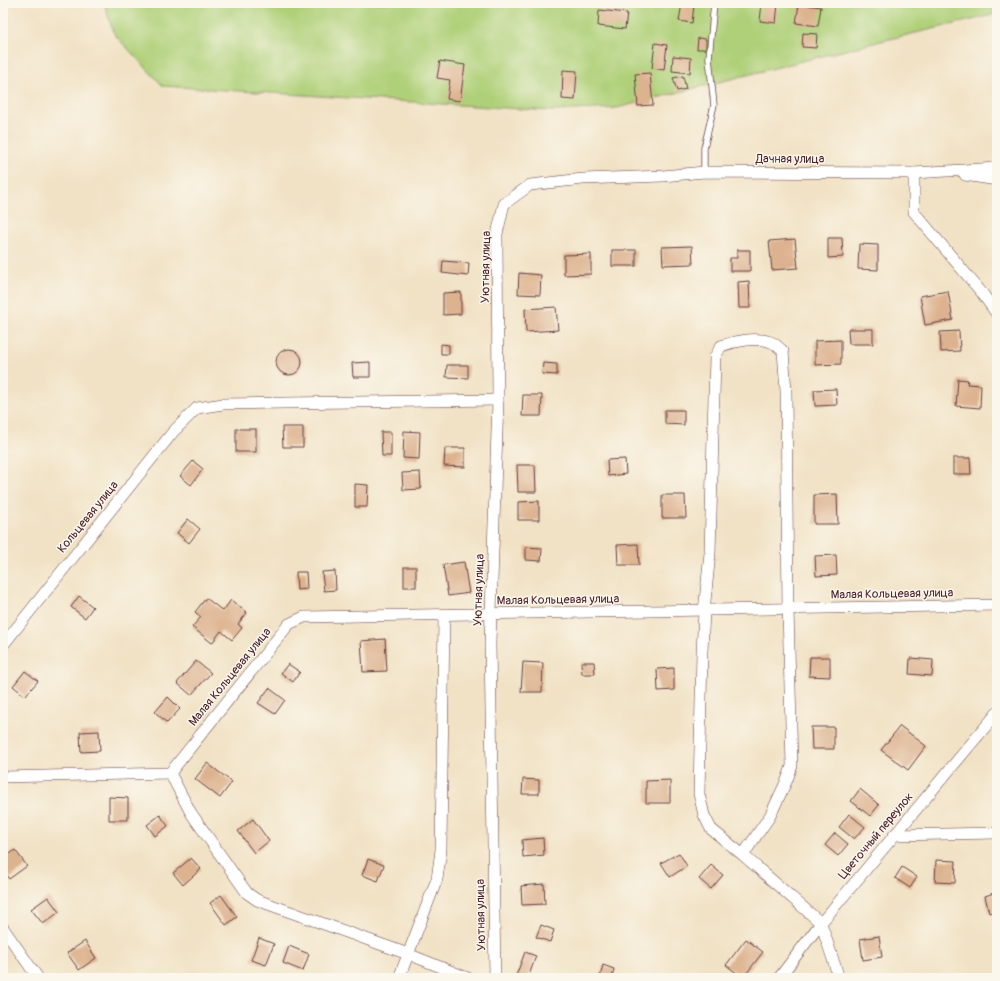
<svg xmlns="http://www.w3.org/2000/svg" width="1000" height="981" font-family="Pangolin,sans-serif">
<style>
.green{fill:#afd078;stroke:#7c7852}
.building{fill:#ddb28f}
.lines{fill:none;stroke-linecap:round;stroke-linejoin:round}
.service-casing{stroke:#633c42;stroke-width:7}
.minor-casing{stroke:#633c42;stroke-width:12}
.service{stroke:#fff;stroke-width:5.5}
.minor{stroke:#fff;stroke-width:11}
.labels{text-anchor:middle;dominant-baseline:central;stroke-width:3;stroke-linejoin:round;paint-order:stroke}
.street-label{font-size:12px;fill:#4a1f2b;stroke:#fbf7ec}
</style>
<rect width="100%" height="100%" fill="#fbf7ec"/>
<filter id="ink" filterUnits="userSpaceOnUse"><feTurbulence type="fractalNoise" baseFrequency=".025" numOctaves="2"/><feDisplacementMap in="SourceGraphic" scale="8" xChannelSelector="R" yChannelSelector="G"/><feConvolveMatrix kernelMatrix="1 2 1 2 8 2 1 2 1" color-interpolation-filters="sRGB"/></filter>
<filter id="wash" filterUnits="userSpaceOnUse"><feTurbulence type="fractalNoise" baseFrequency=".012" numOctaves="4" result="noise"/><feDisplacementMap in="SourceGraphic" scale="16" xChannelSelector="R" yChannelSelector="G"/><feGaussianBlur stdDeviation="0.9" result="paint"/><feColorMatrix in="noise" values="0 0 0 0 0 0 0 0 0 0 0 0 0 0 0 0 0 1.4 0 .05"/><feComposite in="paint" operator="in"/></filter>
<g filter="url(#wash)">
<rect width="100%" height="100%" fill="#f1e2c5"/>
<polygon class="green" points="104,3 997,3 997,14 881,41 617,108 552,111 163,86 114,34"/>
<g id="blocks">
<g class="building">
<polygon points="682,3 694,5 692,23 679,21"/>
<polygon points="762,3 778,3 776,23 760,21"/>
<polygon points="799,4 821,7 818,26 796,23"/>
<polygon points="599,10 627,13 625,29 598,26"/>
<polygon points="803,33 817,34 816,48 802,47"/>
<polygon points="698,38 706,39 706,49 697,49"/>
<polygon points="655,43 667,45 664,70 652,68"/>
<polygon points="673,56 691,58 690,73 672,71"/>
<polygon points="440,61 465,65 460,101 447,99 450,80 437,78"/>
<polygon points="563,70 577,71 575,100 562,99"/>
<polygon points="650,73 653,105 638,106 635,74"/>
<polygon points="683,76 686,89 677,91 673,78"/>
<polygon points="828,238 842,238 843,257 828,258"/>
<polygon points="795,239 798,268 772,270 769,241"/>
<polygon points="859,244 878,245 878,270 858,269"/>
<polygon points="692,246 693,264 663,265 662,247"/>
<rect x="612" y="250" width="24" height="16"/>
<polygon points="737,250 750,250 750,271 730,271 730,258 737,258"/>
<polygon points="591,254 591,274 564,275 564,255"/>
<polygon points="443,261 469,263 468,276 442,273"/>
<polygon points="519,273 541,275 540,295 518,294"/>
<polygon points="749,281 750,308 739,308 738,282"/>
<polygon points="948,291 953,320 925,325 920,296"/>
<polygon points="461,292 461,314 443,315 443,293"/>
<polygon points="556,307 558,330 526,332 525,309"/>
<polygon points="848,329 873,329 873,344 849,344"/>
<polygon points="959,331 960,351 941,352 940,332"/>
<polygon points="841,340 841,364 815,365 815,341"/>
<polygon points="441,344 449,345 449,354 441,354"/>
<circle cx="289" cy="362" r="13"/>
<polygon points="370,362 370,377 353,377 352,363"/>
<polygon points="543,363 557,364 557,375 542,374"/>
<polygon points="447,365 468,365 468,378 446,377"/>
<polygon points="958,379 968,380 967,384 981,385 980,408 956,406"/>
<polygon points="836,389 837,405 815,406 814,390"/>
<polygon points="523,395 542,395 541,416 522,416"/>
<polygon points="665,410 684,410 684,425 665,424"/>
<polygon points="282,427 303,427 303,447 283,447"/>
<rect x="236" y="429" width="20" height="23"/>
<polygon points="404,431 420,432 419,459 403,458"/>
<polygon points="381,432 391,432 391,456 382,456"/>
<polygon points="445,448 465,448 465,467 444,466"/>
<polygon points="953,458 970,458 971,474 953,474"/>
<polygon points="625,459 626,474 608,476 607,460"/>
<polygon points="193,461 203,469 191,485 180,476"/>
<polygon points="517,465 535,465 536,492 518,492"/>
<polygon points="420,472 421,489 403,490 402,473"/>
<polygon points="355,484 368,485 367,507 355,507"/>
<polygon points="837,494 838,524 814,524 814,495"/>
<polygon points="662,495 685,495 686,518 662,518"/>
<polygon points="539,501 539,520 518,520 518,502"/>
<polygon points="188,519 200,529 189,543 177,533"/>
<polygon points="638,544 639,565 618,565 617,545"/>
<polygon points="526,547 542,548 541,561 526,560"/>
<polygon points="836,555 837,575 816,576 815,556"/>
<polygon points="464,562 469,593 448,596 443,565"/>
<rect x="404" y="567" width="12" height="20"/>
<polygon points="335,571 336,590 324,591 322,572"/>
<polygon points="296,572 306,572 307,589 297,590"/>
<polygon points="79,596 93,607 85,618 71,607"/>
<polygon points="206,598 223,611 231,600 247,613 238,624 242,628 232,640 221,631 212,643 192,627 201,617 195,612"/>
<polygon points="385,639 387,671 363,672 361,641"/>
<polygon points="810,657 830,657 830,677 809,676"/>
<polygon points="910,658 933,660 932,676 909,674"/>
<polygon points="196,661 211,673 191,695 177,683"/>
<polygon points="523,662 543,663 542,692 521,692"/>
<polygon points="581,662 594,662 595,674 582,674"/>
<polygon points="288,664 300,672 293,682 281,673"/>
<polygon points="674,668 674,690 658,691 657,669"/>
<polygon points="25,671 38,681 25,696 13,686"/>
<polygon points="269,688 285,700 275,714 258,703"/>
<polygon points="168,697 180,709 167,723 155,712"/>
<polygon points="900,726 926,746 908,770 881,750"/>
<polygon points="811,727 834,727 834,749 812,749"/>
<polygon points="99,731 100,751 81,752 80,732"/>
<polygon points="207,763 232,782 220,798 195,779"/>
<polygon points="523,779 539,780 539,794 522,794"/>
<polygon points="670,780 670,803 646,803 646,781"/>
<polygon points="860,789 879,805 870,816 851,801"/>
<polygon points="109,797 128,798 128,820 109,820"/>
<polygon points="849,814 865,827 854,839 839,827"/>
<polygon points="160,815 168,826 155,836 147,825"/>
<polygon points="253,819 269,841 254,853 238,831"/>
<polygon points="835,833 848,844 838,856 825,845"/>
<polygon points="543,838 544,855 523,857 522,840"/>
<polygon points="15,850 27,866 9,879 3,871 3,859"/>
<polygon points="679,853 687,866 670,877 661,863"/>
<polygon points="191,858 201,869 183,885 173,873"/>
<polygon points="368,859 384,865 378,881 362,875"/>
<polygon points="936,860 956,861 955,883 935,882"/>
<polygon points="711,865 723,875 711,889 699,879"/>
<polygon points="902,867 917,877 910,888 895,878"/>
<polygon points="544,884 545,904 522,905 521,886"/>
<polygon points="997,892 997,910 989,913 985,896"/>
<polygon points="221,895 237,917 226,925 210,903"/>
<polygon points="48,897 59,912 43,924 31,909"/>
<polygon points="541,925 554,930 550,942 536,937"/>
<polygon points="879,936 882,957 863,960 860,939"/>
<polygon points="259,938 274,944 266,965 251,960"/>
<polygon points="746,939 763,952 743,978 726,965"/>
<polygon points="85,941 96,958 79,970 67,953"/>
<polygon points="289,946 309,954 303,971 283,963"/>
<polygon points="525,952 536,956 528,978 521,978 516,976"/>
<polygon points="603,965 614,969 612,978 600,978"/>
</g>
</g>
</g>
<g filter="url(#ink)">
<use href="#blocks" fill-opacity="0" stroke="#633c42" stroke-width="1"/>
<g class="lines">
<g class="service-casing">
<polyline id="service" points="704,172 704,148 714,105 709,58 714,3"/>
</g>
<g class="minor-casing">
<g id="minor">
<polyline points="914,173 914,212 982,293 997,314"/>
<polyline points="965,175 997,180"/>
<polyline points="3,645 173,432 197,408 223,404 498,400"/>
<polyline points="170,773 289,624 304,617 997,605"/>
<polyline points="170,773 191,813 247,893 257,900 408,954 468,978"/>
<polyline points="3,777 170,773"/>
<polyline points="894,835 997,833"/>
<path d="M743 855 770 816 787 780 792 766 788 609 786 391 783 351C780 349 777 345 773 343 759 336 735 341 721 346L715 357 710 553 704 611 702 652 699 794 704 815 711 829 743 855 821 923 839 978"/>
<polyline points="3,928 38,978"/>
<polyline points="399,978 437,879 441,850 444,615"/>
<polyline points="495,978 490,643 498,400 497,234 504,204 530,185 583,179 663,176 704,172 914,173 997,168"/>
<polyline points="779,978 821,923 997,713"/>
</g>
</g>
<use href="#service" class="service"/>
<use href="#minor" class="minor"/>
</g>
</g>
<g class="labels">
<g class="street-label">
<text x="790" y="159">Дачная улица</text>
<text transform="translate(486 267) rotate(-89)">Уютная улица</text>
<text transform="translate(88 517) rotate(-51)">Кольцевая улица</text>
<text transform="translate(479 590) rotate(-88)">Уютная улица</text>
<text transform="translate(892 594) rotate(-1)">Малая Кольцевая улица</text>
<text transform="translate(558 600) rotate(-1)">Малая Кольцевая улица</text>
<text transform="translate(230 677) rotate(-51)">Малая Кольцевая улица</text>
<text transform="translate(876 836) rotate(-50)">Цветочный переулок</text>
<text transform="translate(481 915) rotate(-91)">Уютная улица</text>
</g>
</g>
<rect width="1000" height="981" fill="none" stroke="#fbf7ec" stroke-width="16"/>
</svg>
